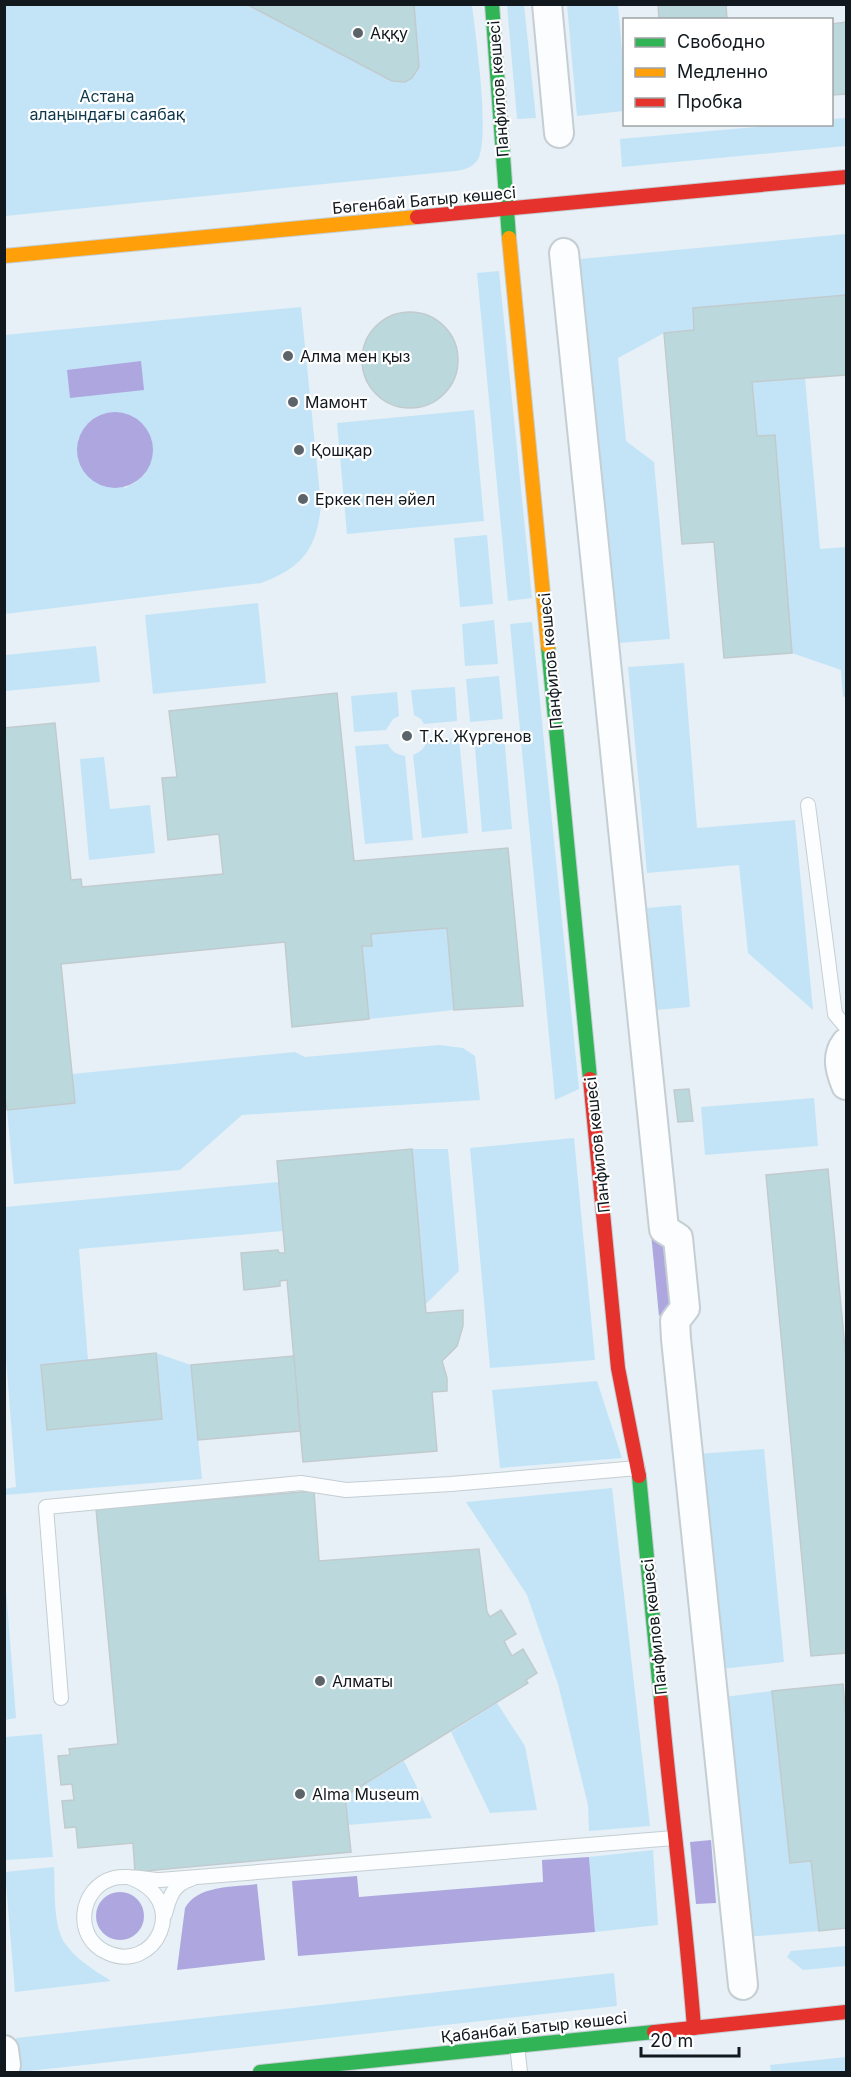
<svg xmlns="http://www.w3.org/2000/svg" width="851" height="2077" font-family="Inter,sans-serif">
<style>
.green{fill:#c3e4f7;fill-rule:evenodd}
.water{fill:#ada6df}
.building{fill:#bbd8dd;stroke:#c1cbce;stroke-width:1.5}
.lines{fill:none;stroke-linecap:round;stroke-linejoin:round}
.lane-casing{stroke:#c5ced3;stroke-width:16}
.street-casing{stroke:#c5ced3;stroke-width:32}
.fast-casing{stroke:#c5ced3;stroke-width:16}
.slow-casing{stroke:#c5ced3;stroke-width:16}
.jam-casing{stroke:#c5ced3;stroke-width:16}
.lane{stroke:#fbfdfe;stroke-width:14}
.street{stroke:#fbfdfe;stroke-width:28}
.fast{stroke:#30b455;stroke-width:14}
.slow{stroke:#ff9f0a;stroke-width:14}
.jam{stroke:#e5322d;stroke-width:14}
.poi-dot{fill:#5c646a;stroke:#fff;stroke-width:2}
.labels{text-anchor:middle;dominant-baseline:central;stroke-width:4.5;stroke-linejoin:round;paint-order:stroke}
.poi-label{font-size:16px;fill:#11191e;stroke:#fff;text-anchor:start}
.street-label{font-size:16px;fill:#11191e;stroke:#fff}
.park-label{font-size:16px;fill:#0c374b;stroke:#fff}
</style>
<rect width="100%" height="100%" fill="#e6f0f6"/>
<g class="green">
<path d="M4 5H472C475 32 492 145 476 162 468 171 456 171 445 172L5 216Z"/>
<polygon points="507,5 524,5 536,118 517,119"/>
<polygon points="567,5 618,5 624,72 624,111 577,116"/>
<polygon points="846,118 846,146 622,167 620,139 778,125 832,124 832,119"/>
<polygon points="846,234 846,295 693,308 694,330 664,333 618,358 626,441 654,462 670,639 619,643 596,443 580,259"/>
<polygon points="499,271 532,598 508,601 477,273"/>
<path d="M301 307 321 505C317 549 302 568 261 583L5 614 4 335ZM93 419 145 474 136 482 125 488 78 440 84 428Z"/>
<polygon points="805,378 820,549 846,547 846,696 843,697 841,670 792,653 775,435 757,436 752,382"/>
<polygon points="474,410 484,521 347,534 337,423"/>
<polygon points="487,535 493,604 460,607 454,538"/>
<polygon points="258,603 266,683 153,694 145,615"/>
<polygon points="494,620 498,664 465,666 462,624"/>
<polygon points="532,622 579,1089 555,1100 510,624"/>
<polygon points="96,646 100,682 5,691 5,655"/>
<polygon points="684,663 697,828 795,820 813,1010 748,953 739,865 647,873 628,667"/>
<polygon points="499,676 503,719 470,722 466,679"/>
<polygon points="455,687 457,721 424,724 421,719 414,715 411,690"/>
<polygon points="397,692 399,716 393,719 386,730 354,732 351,696"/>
<polygon points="504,734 512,829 482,832 474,736"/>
<path d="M459 738 468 833 422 838 413 755C421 752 425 748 427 740Z"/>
<path d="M388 744C392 752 396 754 405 756L413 840 365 844 355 746Z"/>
<polygon points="104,757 110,809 150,805 155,853 89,860 80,759"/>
<polygon points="681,905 690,1007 656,1010 647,908"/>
<polygon points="447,928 454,1010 369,1019 362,946 372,945 371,934"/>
<polygon points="439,1045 463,1048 475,1056 480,1100 242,1115 180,1170 14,1184 7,1110 75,1103 72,1074 295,1052 305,1057"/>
<polygon points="814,1098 818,1146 705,1155 701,1107"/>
<polygon points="574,1138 595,1360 490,1368 470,1148"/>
<polygon points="412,1149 448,1149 459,1271 425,1305"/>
<polygon points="279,1182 283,1231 79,1249 88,1360 41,1365 48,1430 162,1419 156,1353 191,1365 202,1479 5,1495 4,1489 16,1487 5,1345 5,1207"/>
<polygon points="597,1381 622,1458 500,1468 492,1390"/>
<polygon points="764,1449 784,1662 721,1669 698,1454"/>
<polygon points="612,1488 650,1826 589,1831 588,1805 558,1684 527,1595 466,1502"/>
<polygon points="5,1576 16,1718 5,1720 4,1720"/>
<polygon points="772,1691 790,1863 811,1861 819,1931 746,1937 724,1697"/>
<polygon points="497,1703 525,1746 537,1810 490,1813 451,1732"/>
<polygon points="42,1734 53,1857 5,1860 5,1737"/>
<polygon points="404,1761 432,1818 348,1825 345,1796"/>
<polygon points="653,1850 658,1925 595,1932 589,1857"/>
<path d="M54 1867C55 1888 53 1924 64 1942 75 1959 94 1970 111 1981L15 1992 5 1872Z"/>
<polygon points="846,1946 846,1966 803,1970 787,1957 791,1951"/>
<polygon points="614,1973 617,2006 20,2072 16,2038"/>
<polygon points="846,2057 846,2072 771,2072 770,2065"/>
</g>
<g class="water">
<polygon points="141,361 144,390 70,398 67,370"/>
<circle cx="115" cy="450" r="38"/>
<polygon points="651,1233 671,1243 676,1301 659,1316"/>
<polygon points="711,1840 716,1903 696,1904 690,1842"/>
<polygon points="589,1857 595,1932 298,1956 292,1881 357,1876 359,1897 543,1882 542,1860"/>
<path d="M257 1884 265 1960 177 1970 185 1908C197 1885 234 1887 257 1884Z"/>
<circle cx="120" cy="1916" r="24"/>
</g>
<g class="building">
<polygon points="246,4 414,4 419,67 412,78 405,82 392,81"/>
<polygon points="658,4 726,4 727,20 659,20"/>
<polygon points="846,22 846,94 832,95 832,24"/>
<polygon points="846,295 846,375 752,382 757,436 775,435 792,653 724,658 714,542 682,544 664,333 694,330 693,308"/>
<circle cx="410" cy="360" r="48"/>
<polygon points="337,693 354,861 508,848 523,1006 454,1010 447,928 371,934 372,946 362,946 369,1019 292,1027 285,942 61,964 75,1103 7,1110 4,1090 4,728 55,723 71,880 81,879 82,887 223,874 219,834 168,840 162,778 177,777 169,711"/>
<polygon points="689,1089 693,1121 678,1122 674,1090"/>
<polygon points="412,1149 426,1313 463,1310 463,1326 457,1346 442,1361 447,1378 447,1391 432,1392 437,1451 303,1462 287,1280 280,1281 280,1286 244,1290 241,1253 278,1250 279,1253 285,1253 277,1161"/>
<polygon points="828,1169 846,1359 846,1653 811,1656 766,1175"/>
<polygon points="156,1353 162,1419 47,1430 41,1365"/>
<polygon points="294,1356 300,1431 198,1440 191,1365"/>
<polygon points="314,1491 319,1561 479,1549 487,1612 490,1617 501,1610 516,1634 504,1641 512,1656 523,1649 537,1673 526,1680 528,1683 345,1796 351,1852 135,1872 133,1843 78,1848 76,1827 65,1828 62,1801 74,1800 72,1784 61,1785 58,1756 70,1755 69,1749 118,1744 96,1509"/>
<polygon points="843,1684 846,1719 846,1928 819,1931 811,1861 790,1863 772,1691"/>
</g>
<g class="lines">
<g class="lane-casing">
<g id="lane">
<polyline points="808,805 835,1014 846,1027"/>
<polyline points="61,1698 46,1507 301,1483 346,1490 451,1484 638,1468"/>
<path d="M128 1877C194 1899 155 1976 106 1952 73 1937 79 1887 114 1878 128 1875 145 1879 160 1880L674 1838"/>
<path d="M165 1914C169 1898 173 1884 191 1879"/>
<polyline points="517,2045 520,2072"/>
</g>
</g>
<g class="street-casing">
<g id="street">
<polyline points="547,4 559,133"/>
<polyline points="564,253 664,1229 678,1238 685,1308 675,1321 676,1339 743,1985"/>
<path d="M846 1043C836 1056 840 1070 846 1085"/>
<polyline points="4,2050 6,2065"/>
</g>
</g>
<g class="fast-casing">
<g id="fast">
<polyline points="492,4 509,238"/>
<polyline points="548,646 590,1079"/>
<polyline points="639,1476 661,1701"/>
<polyline points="260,2072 654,2032"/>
</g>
</g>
<g class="slow-casing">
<g id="slow">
<polyline points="509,238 548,646"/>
<polyline points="4,256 417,217"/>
</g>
</g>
<g class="jam-casing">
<g id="jam">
<polyline points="417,217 846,177"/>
<polyline points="590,1079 618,1368 639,1476"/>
<path d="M661 1701C671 1810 686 1919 694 2028"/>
<polyline points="654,2032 846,2012"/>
</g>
</g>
<use href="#lane" class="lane"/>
<use href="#street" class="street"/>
<use href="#fast" class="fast"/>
<use href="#slow" class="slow"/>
<use href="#jam" class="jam"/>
</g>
<g class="poi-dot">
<circle cx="358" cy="33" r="6"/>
<circle cx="288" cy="356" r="6"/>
<circle cx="293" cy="402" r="6"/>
<circle cx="299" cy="450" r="6"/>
<circle cx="303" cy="499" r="6"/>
<circle cx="407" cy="736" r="6"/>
<circle cx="320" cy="1681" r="6"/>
<circle cx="300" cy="1794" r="6"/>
</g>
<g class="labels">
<g class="poi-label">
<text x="370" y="33">Аққу</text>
<text x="300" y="356">Алма мен қыз</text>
<text x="305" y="402">Мамонт</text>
<text x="311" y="450">Қошқар</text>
<text x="315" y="499">Еркек пен әйел</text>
<text x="419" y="736">Т.К. Жүргенов</text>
<text x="332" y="1681">Алматы</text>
<text x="312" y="1794">Alma Museum</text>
</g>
<g class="street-label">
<text transform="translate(498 89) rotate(-94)">Панфилов көшесі</text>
<text transform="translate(424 200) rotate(-5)">Бөгенбай Батыр көшесі</text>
<text transform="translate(550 661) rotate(-95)">Панфилов көшесі</text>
<text transform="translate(597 1145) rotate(-96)">Панфилов көшесі</text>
<text transform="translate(654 1627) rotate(-96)">Панфилов көшесі</text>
<text transform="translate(534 2027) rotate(-6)">Қабанбай Батыр көшесі</text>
</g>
<g class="park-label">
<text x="107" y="96">Астана<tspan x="107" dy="18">алаңындағы саябақ</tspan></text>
</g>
</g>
<rect width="851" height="2077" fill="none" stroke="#11191e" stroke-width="12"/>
<rect x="623" y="18" width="210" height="108" fill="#ffffff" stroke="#a0a3a5" stroke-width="1.5"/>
<rect x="635" y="38" width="30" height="9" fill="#30b455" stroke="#a0a3a5" stroke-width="1.5"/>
<text x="677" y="48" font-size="18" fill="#11191e">Свободно</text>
<rect x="635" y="68" width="30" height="9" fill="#ff9f0a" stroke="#a0a3a5" stroke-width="1.5"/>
<text x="677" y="78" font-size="18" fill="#11191e">Медленно</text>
<rect x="635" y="98" width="30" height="9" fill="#e5322d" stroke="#a0a3a5" stroke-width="1.5"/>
<text x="677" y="108" font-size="18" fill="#11191e">Пробка</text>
<path d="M641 2047v9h98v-9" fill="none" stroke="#11191e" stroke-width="3"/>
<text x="650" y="2047" font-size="18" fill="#11191e" stroke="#ffffff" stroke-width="4.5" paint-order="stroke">20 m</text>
</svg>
